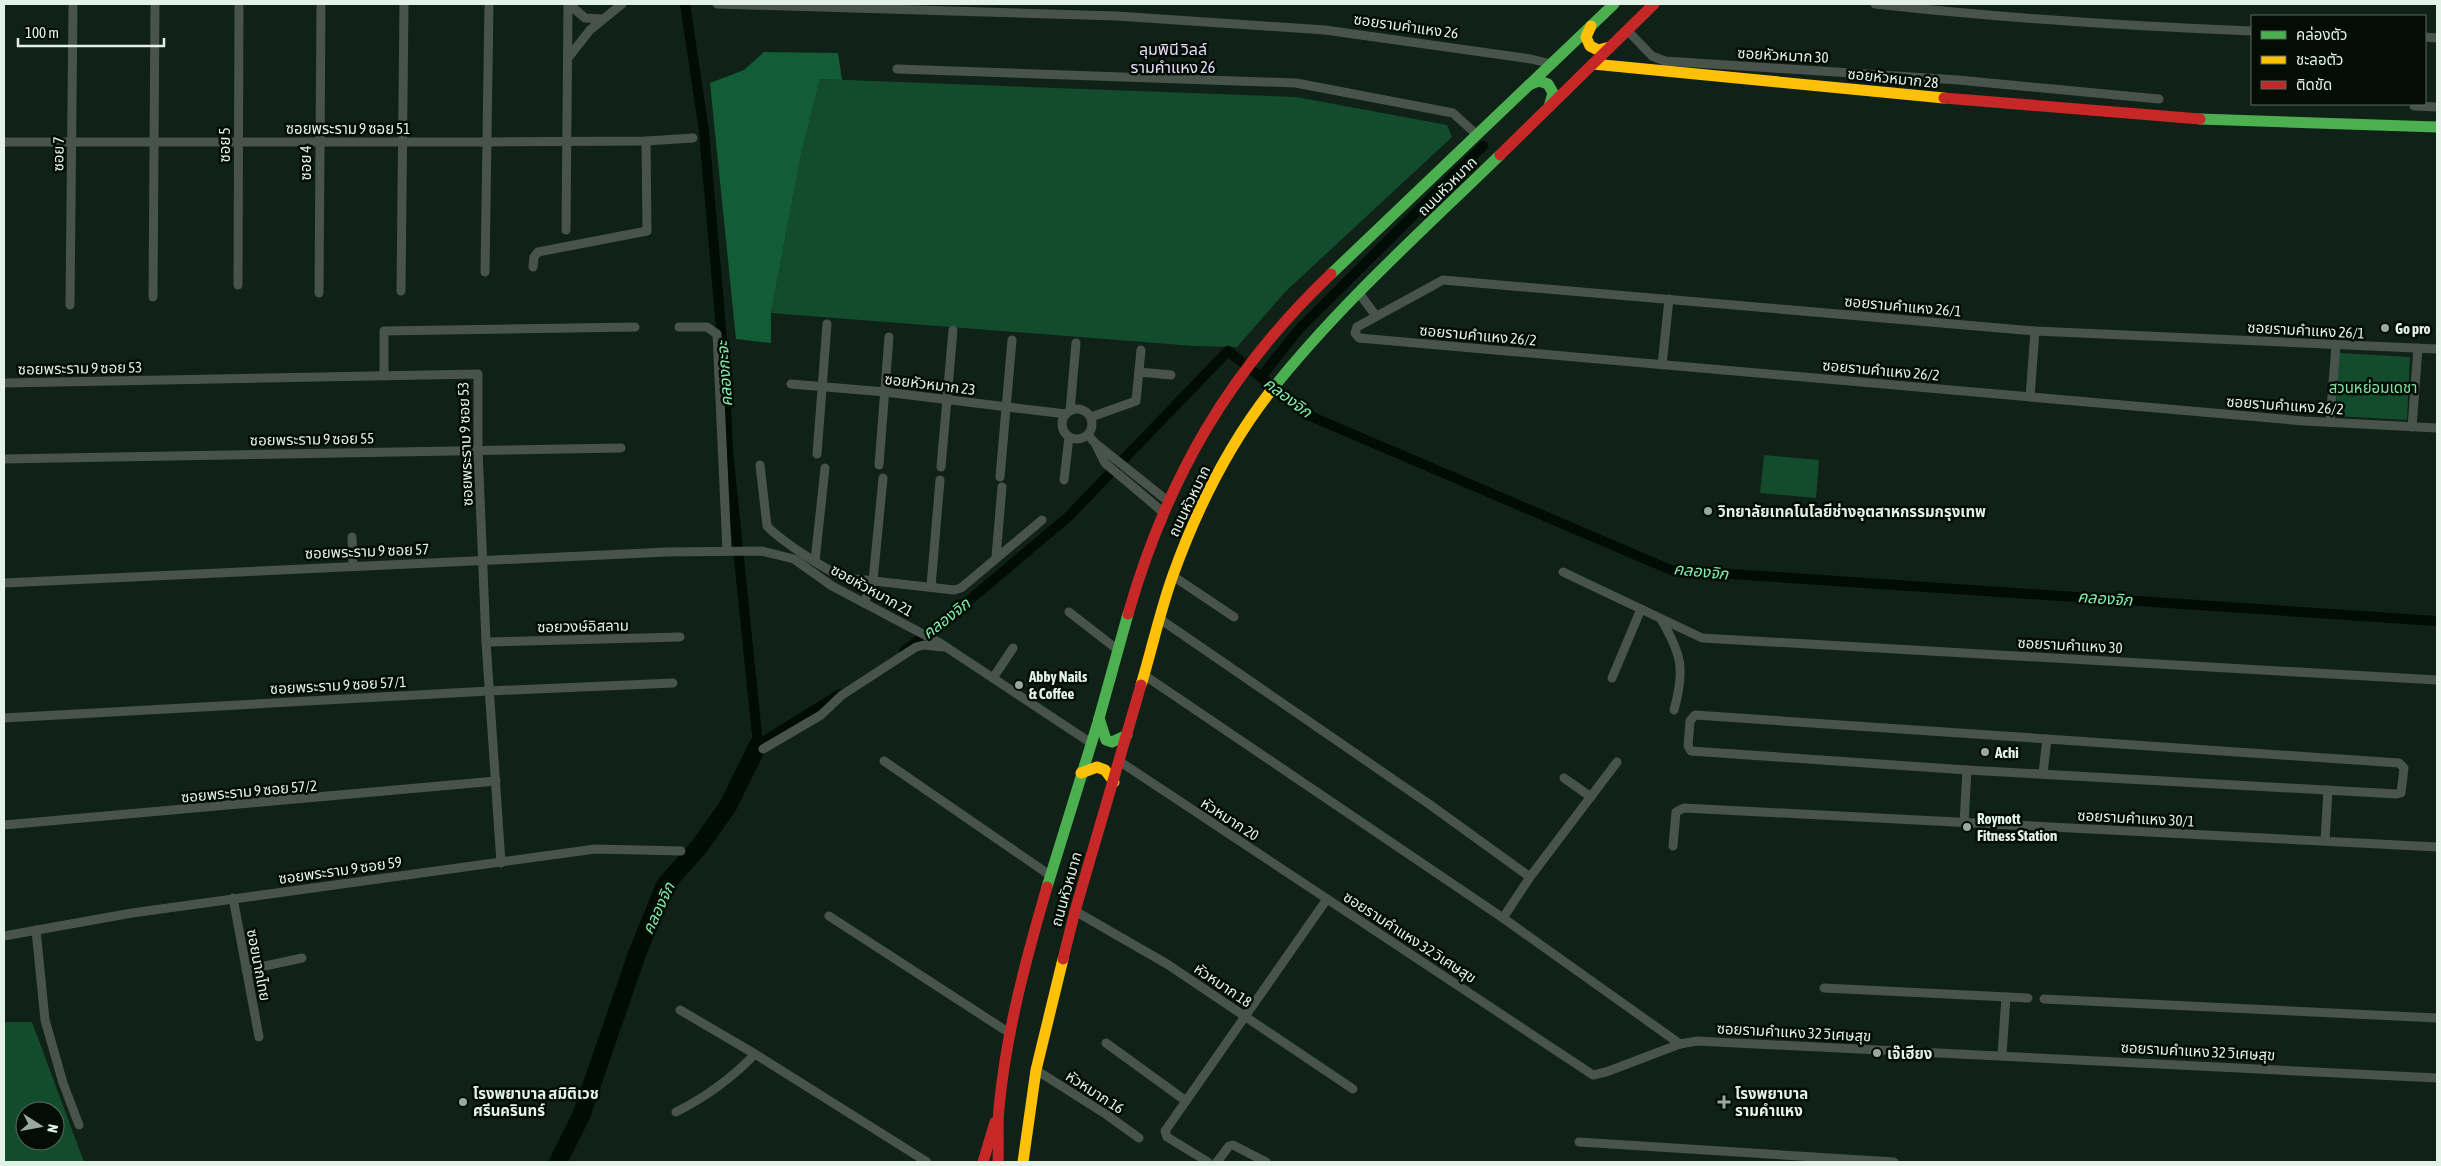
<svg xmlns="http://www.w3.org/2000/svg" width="2441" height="1166" font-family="'Asap Condensed','Noto Sans Thai',sans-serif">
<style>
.green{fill:#134c2d;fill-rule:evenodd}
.forest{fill:#125d36}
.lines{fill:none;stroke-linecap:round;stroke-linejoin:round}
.canal{stroke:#010d04;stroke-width:10}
.river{stroke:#010d04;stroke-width:18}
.street{stroke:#48534c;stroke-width:9}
.fast{stroke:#4caf50;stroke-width:11}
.slow{stroke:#ffc107;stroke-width:11}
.jam{stroke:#c62828;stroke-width:11}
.poi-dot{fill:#98a99e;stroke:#030d06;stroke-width:2}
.labels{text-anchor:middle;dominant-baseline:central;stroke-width:5;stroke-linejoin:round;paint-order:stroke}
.street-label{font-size:15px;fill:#e2f2e6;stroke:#030d06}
.poi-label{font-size:15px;font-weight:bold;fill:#e2f2e6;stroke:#030d06;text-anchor:start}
.park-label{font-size:15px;fill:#7ee6a5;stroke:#030d06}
.neighbourhood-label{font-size:16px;fill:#e7dbf8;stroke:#030d06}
.water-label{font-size:16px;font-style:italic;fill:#85eeac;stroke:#030d06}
</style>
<rect width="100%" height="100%" fill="#102117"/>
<g class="green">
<polygon points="820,79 1296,97 1447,125 1452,137 1285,292 1237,347 1194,346 771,313 801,155"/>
<polygon points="2339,353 2410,357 2407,420 2336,416"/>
<polygon points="1764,455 1819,460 1816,498 1760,493"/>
<path d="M4 1022H32L84 1162H4ZM25 1111H55V1141H25Z"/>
</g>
<polygon class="forest" points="764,52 838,53 842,80 820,79 801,155 771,313 771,343 736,339 710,83 744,70"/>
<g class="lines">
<g class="canal">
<polyline points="685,4 704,131 724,363 728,451 758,745 840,694"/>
<polyline points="1261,377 1299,329 1483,146"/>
<polyline points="904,651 947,619 1068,517 1228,351 1310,416 1671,570 2437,621"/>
</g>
<polyline class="river" points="558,1162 581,1116 637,954 665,885 699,847 728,806 758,745"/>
<g class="street">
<polyline points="569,4 585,18 601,19"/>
<polyline points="717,4 1117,16 1325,30 1531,59 1551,64"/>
<path d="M1875 4C2001 18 2126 26 2252 31"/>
<polyline points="1627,30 1652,56 1665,61 1958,80 2159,99"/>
<polyline points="2425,37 2437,38"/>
<polyline points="568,58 590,30 622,4"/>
<polyline points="897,69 1296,83 1453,113 1476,134"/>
<polyline points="2414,106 2437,107"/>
<polyline points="4,142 486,142 646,141 693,138"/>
<polyline points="566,230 568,4"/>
<polyline points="533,267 534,257 538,252 647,231 646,141"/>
<polyline points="485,272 489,4"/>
<polyline points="238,285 239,4"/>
<polyline points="401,291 404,4"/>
<polyline points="319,293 321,4"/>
<polyline points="1359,293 1376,316"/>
<polyline points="153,297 155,4"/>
<polyline points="70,305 73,4"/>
<polyline points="679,327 707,327 717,334 727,551"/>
<polyline points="2437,349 2035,331 1443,280 1357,327 1355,333 1359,338 2304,421 2437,428"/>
<polyline points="1662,365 1669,299"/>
<polyline points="1139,372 1171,375"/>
<polyline points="384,376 384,331 635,327"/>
<polyline points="4,383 478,374 478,449 486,642 501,863"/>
<polyline points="791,384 885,392 1066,414"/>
<polyline points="2030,397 2035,331"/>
<circle cx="1077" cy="424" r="15"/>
<polyline points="1070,411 1076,343"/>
<polyline points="1091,417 1136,401 1141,350"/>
<polyline points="2330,422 2336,345"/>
<polyline points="2412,427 2418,348"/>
<polyline points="1088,435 1095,443 1169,502"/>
<polyline points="1096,445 1105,463 1164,513"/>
<polyline points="817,454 827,324"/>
<polyline points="4,459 621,448"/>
<path d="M760 465 767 526C780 540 829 573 847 578L954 590 961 588 1042 520"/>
<polyline points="879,465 889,337"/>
<polyline points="941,467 953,330"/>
<polyline points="1000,477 1012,340"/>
<polyline points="1064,480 1069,437"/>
<polyline points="352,537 353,565"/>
<polyline points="996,557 1002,487"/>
<polyline points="815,561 825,468"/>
<polyline points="1563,572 1702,638 2437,680"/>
<polyline points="1173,576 1234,617"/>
<polyline points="4,583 667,552 762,551 794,559 832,586 940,643 1091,743"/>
<polyline points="931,586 940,480"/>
<polyline points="864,603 873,581 883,478"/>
<polyline points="1069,612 1118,650"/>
<polyline points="1160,619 1429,804 1530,877"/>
<path d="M1661 619C1682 655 1685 670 1674 710"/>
<polyline points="486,642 680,637"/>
<polyline points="1144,675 1503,918"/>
<polyline points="993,678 1013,648"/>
<polyline points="1612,678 1641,609"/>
<polygon points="1695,715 2399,763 2404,768 2401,793 2397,794 1967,770 1691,751 1688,746 1690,721"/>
<polyline points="4,718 489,691 673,683"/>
<polyline points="763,749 821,715 842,695 916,647 924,645 943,647"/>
<polyline points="884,761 1051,876"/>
<polyline points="1119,761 1593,1075 1606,1072 1680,1044 1697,1041 2437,1078"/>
<polyline points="1617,762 1530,877 1503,918 1680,1044"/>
<polyline points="2043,773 2047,739"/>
<polyline points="1564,778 1591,797"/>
<polyline points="1964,823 1967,770"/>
<polyline points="4,825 496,781"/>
<polyline points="2325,841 2328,790"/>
<polyline points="1673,846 1676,812 1684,808 2437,847"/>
<polyline points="233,898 259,1037"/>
<polyline points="1075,911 1167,964 1353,1089"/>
<polyline points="829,916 1011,1034"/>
<polyline points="36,930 45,1020 63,1083 79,1125"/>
<polyline points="4,936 132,913 595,849 681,851"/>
<polyline points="246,970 302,958"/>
<polyline points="1824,988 2028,998"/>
<polyline points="2044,999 2437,1018"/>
<polyline points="680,1010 755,1054 927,1162"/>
<polyline points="1106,1043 1186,1101"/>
<polyline points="2002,1055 2006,997"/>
<polyline points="1036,1070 1107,1115 1139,1138"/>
<path d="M676 1112C706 1097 732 1078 755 1054"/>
<polyline points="1579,1142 1894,1162"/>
<polyline points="1208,1162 1167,1137 1165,1131 1327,899"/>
<polyline points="1217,1162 1229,1146 1233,1145 1266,1162"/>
</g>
<g class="fast">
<polyline points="1529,85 1539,81 1548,84 1553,93 1549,107"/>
<polyline points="2200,119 2437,127"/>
<polyline points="1331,274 1614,4"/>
<path d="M1270 392C1338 306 1421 232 1500 155"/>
<polyline points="1099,718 1106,740 1112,742 1127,735"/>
<polyline points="1047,887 1098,722 1128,614"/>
</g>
<g class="slow">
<polyline points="1591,26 1586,37 1590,46 1598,50 1610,47"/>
<polyline points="1593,64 1944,98"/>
<path d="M1141 685C1152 649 1160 611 1173 575 1196 511 1228 446 1270 392"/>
<polyline points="1081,773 1097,767 1105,770 1114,782"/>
<polyline points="1023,1162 1036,1070 1063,959"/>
</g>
<g class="jam">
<polyline points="1944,98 2200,119"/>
<polyline points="1500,155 1654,4"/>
<path d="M1128 614C1167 479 1228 372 1331 274"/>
<polyline points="1063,959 1075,911 1141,685"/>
<polyline points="983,1162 995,1122"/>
<path d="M998 1162C999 1144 997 1126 999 1108 1006 1033 1026 959 1047 887"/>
</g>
</g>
<g class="poi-dot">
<circle cx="2385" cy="328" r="5"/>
<circle cx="1708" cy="511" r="5"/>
<circle cx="1019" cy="685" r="5"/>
<circle cx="1985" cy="752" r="5"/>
<circle cx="1967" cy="827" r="5"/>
<circle cx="1877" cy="1053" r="5"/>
<circle cx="463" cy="1102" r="5"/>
<path d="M1721.5 1094.5h5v5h5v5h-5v5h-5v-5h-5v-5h5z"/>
</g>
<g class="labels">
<g class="street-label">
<text transform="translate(1406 26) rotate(8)">ซอยรามคำแหง 26</text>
<text transform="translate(1783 55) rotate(3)">ซอยหัวหมาก 30</text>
<text transform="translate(1893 78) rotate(6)">ซอยหัวหมาก 28</text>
<text x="348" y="128">ซอยพระราม 9 ซอย 51</text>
<text transform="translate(224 145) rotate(-90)">ซอย 5</text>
<text transform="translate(58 154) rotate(-89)">ซอย 7</text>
<text transform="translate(305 163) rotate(-90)">ซอย 4</text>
<text transform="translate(1447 186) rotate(-45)">ถนนหัวหมาก</text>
<text transform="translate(1903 306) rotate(5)">ซอยรามคำแหง 26/1</text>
<text transform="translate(2306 330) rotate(3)">ซอยรามคำแหง 26/1</text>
<text transform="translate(1478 335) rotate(5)">ซอยรามคำแหง 26/2</text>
<text transform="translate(80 368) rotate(-1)">ซอยพระราม 9 ซอย 53</text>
<text transform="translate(1881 370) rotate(5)">ซอยรามคำแหง 26/2</text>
<text transform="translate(930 384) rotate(7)">ซอยหัวหมาก 23</text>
<text transform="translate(2285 405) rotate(4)">ซอยรามคำแหง 26/2</text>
<text transform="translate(312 439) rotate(-1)">ซอยพระราม 9 ซอย 55</text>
<text transform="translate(465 444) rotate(-92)">ซอยพระราม 9 ซอย 53</text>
<text transform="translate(1189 501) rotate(-64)">ถนนหัวหมาก</text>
<text transform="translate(367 551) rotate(-2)">ซอยพระราม 9 ซอย 57</text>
<text transform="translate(872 590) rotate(29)">ซอยหัวหมาก 21</text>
<text transform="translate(583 626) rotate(-1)">ซอยวงษ์อิสลาม</text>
<text transform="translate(2070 645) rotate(3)">ซอยรามคำแหง 30</text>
<text transform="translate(338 685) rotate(-3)">ซอยพระราม 9 ซอย 57/1</text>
<text transform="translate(249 791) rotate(-5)">ซอยพระราม 9 ซอย 57/2</text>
<text transform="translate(2136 818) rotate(3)">ซอยรามคำแหง 30/1</text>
<text transform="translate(1230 819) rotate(33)">หัวหมาก 20</text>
<text transform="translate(340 870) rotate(-8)">ซอยพระราม 9 ซอย 59</text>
<text transform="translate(1066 889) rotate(-74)">ถนนหัวหมาก</text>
<text transform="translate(1410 937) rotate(33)">ซอยรามคำแหง 32 วิเศษสุข</text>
<text transform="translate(259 965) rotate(79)">ซอยนากไทย</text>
<text transform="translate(1223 985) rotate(34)">หัวหมาก 18</text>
<text transform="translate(1794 1032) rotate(3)">ซอยรามคำแหง 32 วิเศษสุข</text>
<text transform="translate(2198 1051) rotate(3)">ซอยรามคำแหง 32 วิเศษสุข</text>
<text transform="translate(1095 1092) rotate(33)">หัวหมาก 16</text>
</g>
<g class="poi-label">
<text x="2395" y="328">Go pro</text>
<text x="1718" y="511">วิทยาลัยเทคโนโลยีช่างอุตสาหกรรมกรุงเทพ</text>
<text x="1029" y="676">Abby Nails<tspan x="1029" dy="17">&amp; Coffee</tspan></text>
<text x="1995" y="752">Achi</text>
<text x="1977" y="818">Roynott<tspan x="1977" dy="17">Fitness Station</tspan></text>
<text x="1887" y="1053">เจ๊เฮียง</text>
<text x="473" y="1093">โรงพยาบาล สมิติเวช<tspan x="473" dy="17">ศรีนครินทร์</tspan></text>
<text x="1735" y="1093">โรงพยาบาล<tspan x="1735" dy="17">รามคำแหง</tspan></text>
</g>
<g class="park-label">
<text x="2373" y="387">สวนหย่อมเดชา</text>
</g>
<g class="neighbourhood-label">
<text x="1173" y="49">ลุมพินี วิลล์<tspan x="1173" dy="18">รามคำแหง 26</tspan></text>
</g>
<g class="water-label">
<text transform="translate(724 374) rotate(-94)">คลองกะจะ</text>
<text transform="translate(1288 397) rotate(37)">คลองจิก</text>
<text transform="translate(1701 571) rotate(6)">คลองจิก</text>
<text transform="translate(2105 598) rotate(4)">คลองจิก</text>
<text transform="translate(946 618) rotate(-38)">คลองจิก</text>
<text transform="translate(658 908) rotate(-65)">คลองจิก</text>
</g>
</g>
<rect width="2441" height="1166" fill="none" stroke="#e2f2e6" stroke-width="10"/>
<rect x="2251" y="15" width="175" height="90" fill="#030d06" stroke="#5c6960"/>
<rect x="2261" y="31" width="25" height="8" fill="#4caf50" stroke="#5c6960"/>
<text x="2296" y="40" font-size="15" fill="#e2f2e6">คล่องตัว</text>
<rect x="2261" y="56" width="25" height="8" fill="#ffc107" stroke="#5c6960"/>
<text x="2296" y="65" font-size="15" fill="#e2f2e6">ชะลอตัว</text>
<rect x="2261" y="81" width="25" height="8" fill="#c62828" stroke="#5c6960"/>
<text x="2296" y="90" font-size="15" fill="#e2f2e6">ติดขัด</text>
<g transform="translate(40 1126) rotate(101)"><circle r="24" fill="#030d06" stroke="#5c6960"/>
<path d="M0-4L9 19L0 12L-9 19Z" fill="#98a99e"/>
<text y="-8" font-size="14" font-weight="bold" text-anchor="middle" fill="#e2f2e6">N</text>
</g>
<path d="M18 38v8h146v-8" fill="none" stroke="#e2f2e6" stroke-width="2.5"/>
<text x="25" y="38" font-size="15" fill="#e2f2e6" stroke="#030d06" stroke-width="4" paint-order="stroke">100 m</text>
</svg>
